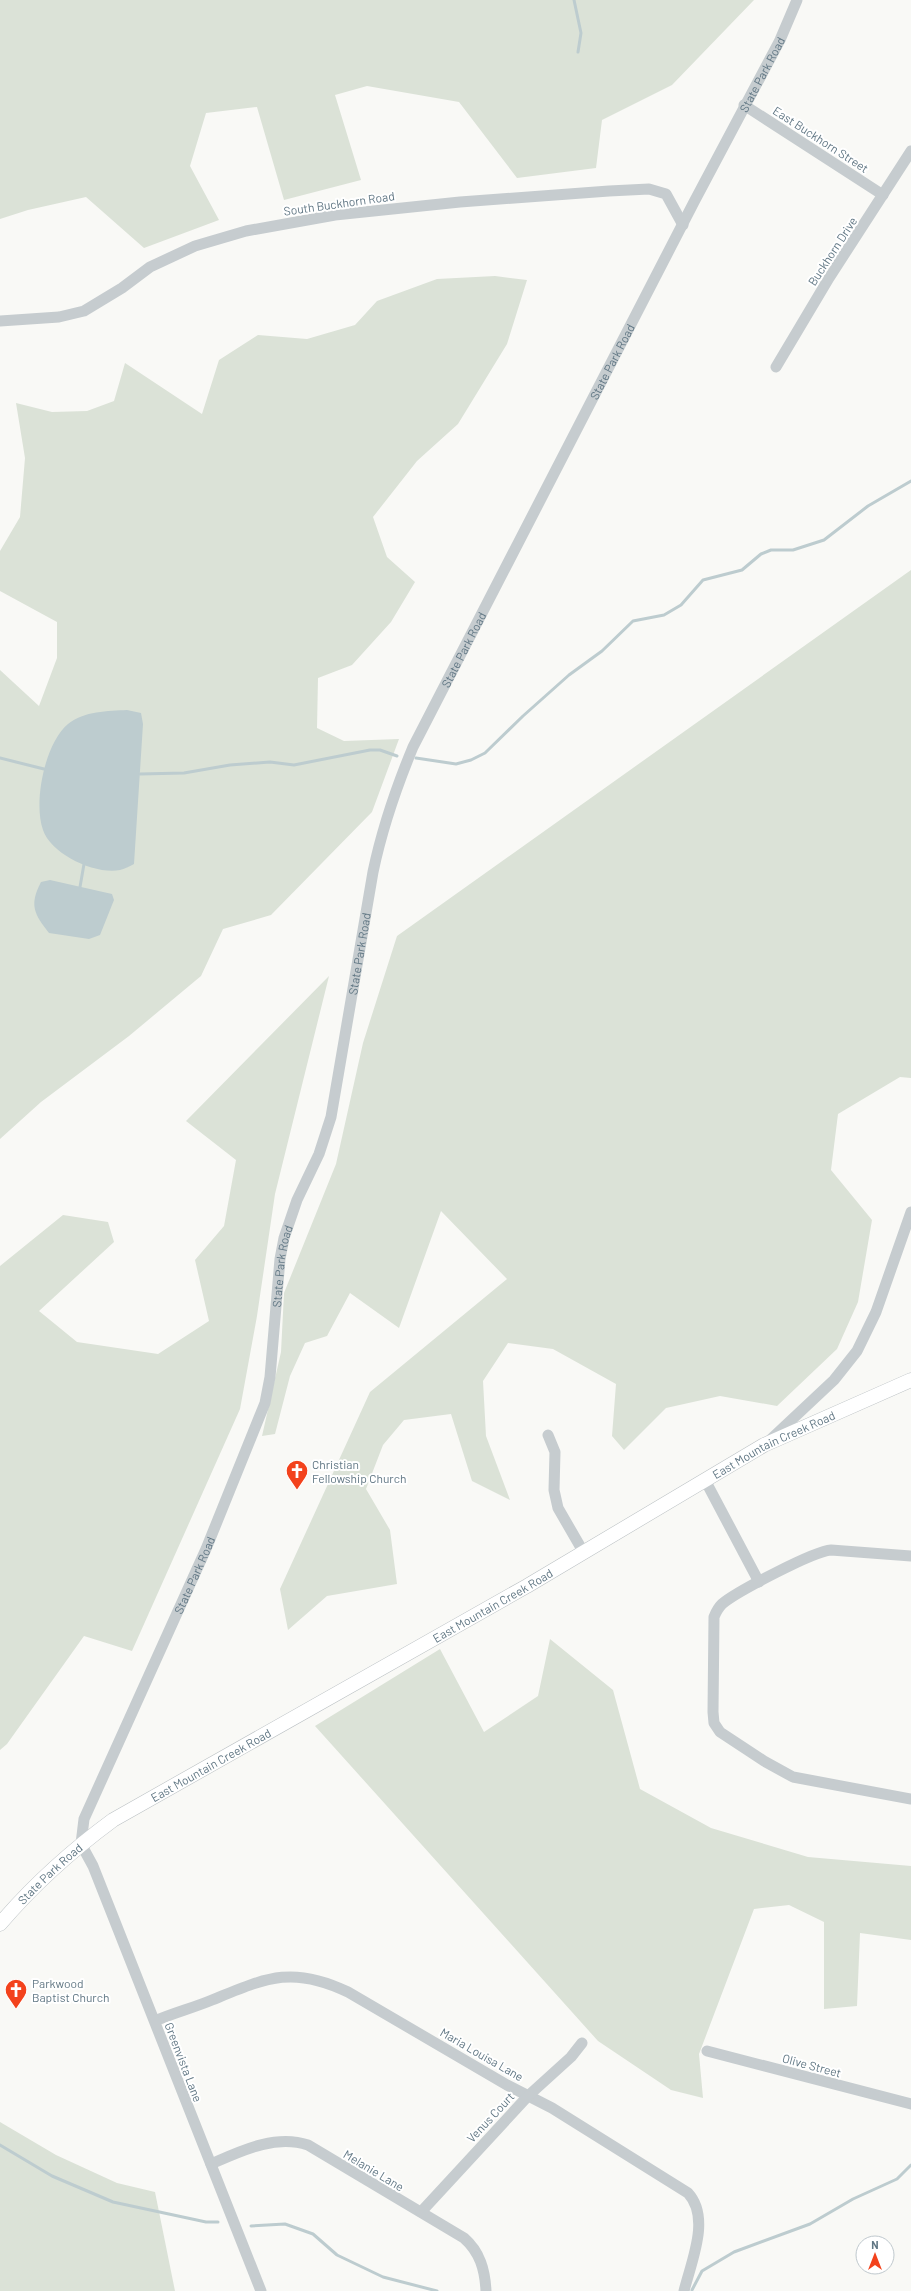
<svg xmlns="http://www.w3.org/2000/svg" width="911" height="2291" font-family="Barlow,sans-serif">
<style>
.green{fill:#dbe2d7}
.water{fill:#bdcccf}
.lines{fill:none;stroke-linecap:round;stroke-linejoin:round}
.stream{stroke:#bdcccf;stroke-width:3}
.major-casing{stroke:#b9bfc2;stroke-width:15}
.minor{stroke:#c6cccf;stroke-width:11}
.major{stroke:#fff;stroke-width:14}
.labels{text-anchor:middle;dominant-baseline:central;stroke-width:4;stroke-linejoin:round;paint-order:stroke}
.street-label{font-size:12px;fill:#617784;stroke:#fff}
.poi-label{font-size:12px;fill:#617784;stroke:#fff;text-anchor:start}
</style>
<rect width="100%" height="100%" fill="#f9f9f6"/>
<g class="green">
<polygon points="0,0 754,0 672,85 602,120 596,168 517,178 459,102 367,86 335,95 361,180 284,200 257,107 206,113 190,166 219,220 144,248 86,197 28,210 0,219"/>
<polygon points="495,276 527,280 507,344 458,424 417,461 373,517 387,557 415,582 391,622 352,665 318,678 317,728 344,741 399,739 372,812 271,915 223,929 201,976 129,1036 41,1102 0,1139 0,670 39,706 57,658 57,622 0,591 0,551 20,517 25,458 16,403 52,412 87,411 114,401 125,363 202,414 219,360 258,335 307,339 355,325 377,301 437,279"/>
<polygon points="911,570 911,1078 900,1077 838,1114 831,1170 872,1220 858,1302 837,1349 777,1406 720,1396 666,1408 624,1450 612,1436 616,1384 553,1349 508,1343 483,1381 486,1436 510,1500 472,1481 451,1414 404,1420 383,1445 366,1489 390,1530 397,1584 327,1596 288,1630 280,1589 370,1392 507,1279 441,1211 399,1328 350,1293 327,1336 305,1343 290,1376 275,1434 262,1436 281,1352 284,1293 336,1164 363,1043 397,936"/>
<polygon points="329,976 275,1194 257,1316 240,1409 132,1651 84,1636 7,1744 0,1750 0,1266 63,1215 108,1222 114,1242 39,1311 77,1342 158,1354 209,1321 195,1260 224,1226 236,1160 186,1121"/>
<polygon points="550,1639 613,1690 640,1789 711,1828 808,1857 911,1866 911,1940 860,1933 857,2006 824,2009 824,1922 789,1905 754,1909 699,2054 703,2098 671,2090 598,2041 315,1726 440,1649 484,1732 538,1696"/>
<polygon points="0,2122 56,2155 117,2183 155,2192 175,2291 0,2291"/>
</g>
<g class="water">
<path d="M127 710 141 713 143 724 134 864C130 866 124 869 120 870 95 875 51 854 43 830 33 802 45 743 68 724 84 711 108 711 127 710Z"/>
<path d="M50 880 112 894 114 900 100 935 89 939 49 933C34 914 29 905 41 882Z"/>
</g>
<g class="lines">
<g class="stream">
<polyline points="574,0 581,33 578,52"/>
<polyline points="0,758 44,769"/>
<polyline points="416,758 456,764 471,760 485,753 523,716 569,675 602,651 633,621 664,615 681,605 703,580 742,570 761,554 771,550 793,550 824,540 868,506 911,481"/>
<polyline points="140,774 184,773 230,765 270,762 294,765 370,750 380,750 397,756"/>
<polyline points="80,887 84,864"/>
<polyline points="0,2145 52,2176 113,2202 206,2222 218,2222"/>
<polyline points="251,2226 285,2224 313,2234 337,2255 383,2277 437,2291"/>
<polyline points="692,2290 702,2271 734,2252 810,2224 853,2199 897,2179 911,2165"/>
</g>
<g class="major-casing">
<g id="major">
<path id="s2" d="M0 1924C34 1884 71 1851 113 1820L527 1586 764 1445 911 1380"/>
</g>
</g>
<g class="minor">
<polyline points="744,105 883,195"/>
<polyline points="0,321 59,317 84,311 122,288 150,267 195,246 246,231 335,215 460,202 609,191 649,189 666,194 683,225"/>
<polyline points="776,367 829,278 911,151"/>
<polyline points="548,1435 555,1452 554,1490 558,1508 584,1553"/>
<polyline points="769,1441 834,1380 857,1351 876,1312 911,1212"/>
<polyline points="705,1480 759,1582"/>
<path d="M911 1556 831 1550C814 1551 736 1592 722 1604 718 1608 716 1612 714 1617L713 1712 714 1723 720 1732 764 1761 793 1777 911 1799"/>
<path d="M155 2021C173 2013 193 2008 212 2000 266 1978 292 1965 348 1992L507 2085 552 2108 688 2193C711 2218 691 2262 684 2291"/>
<polyline points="707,2051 911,2104"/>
<path d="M211 2164C241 2151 275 2134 308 2145L464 2238C480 2252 485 2270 486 2291"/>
<polyline points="421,2212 528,2096 571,2057 582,2043"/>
<path id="s1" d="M261 2291 93 1866 81 1844 84 1819 206 1549 265 1403 270 1377 280 1259 284 1238 297 1200 319 1154 331 1117 373 872C382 829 396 788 413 747L694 202 780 40 797 0"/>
</g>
<use href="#major" class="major"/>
</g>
<defs>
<g id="church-pin" transform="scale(1.15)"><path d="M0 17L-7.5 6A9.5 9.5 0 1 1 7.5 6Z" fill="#f3421c" stroke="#fff"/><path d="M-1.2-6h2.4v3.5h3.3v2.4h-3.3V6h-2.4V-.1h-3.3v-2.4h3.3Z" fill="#fff"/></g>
</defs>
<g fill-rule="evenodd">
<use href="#church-pin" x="297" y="1471"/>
<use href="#church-pin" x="16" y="1990"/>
</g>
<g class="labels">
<g class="street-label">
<text stroke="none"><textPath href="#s1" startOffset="2395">State Park Road</textPath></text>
<text transform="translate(821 139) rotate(33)">East Buckhorn Street</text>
<text transform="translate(339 203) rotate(-8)">South Buckhorn Road</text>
<text transform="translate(832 251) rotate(-57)">Buckhorn Drive</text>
<text stroke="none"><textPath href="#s1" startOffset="2071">State Park Road</textPath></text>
<text stroke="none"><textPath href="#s1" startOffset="1747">State Park Road</textPath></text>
<text stroke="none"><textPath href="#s1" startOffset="1423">State Park Road</textPath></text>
<text stroke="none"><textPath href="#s1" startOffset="1099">State Park Road</textPath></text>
<text stroke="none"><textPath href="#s2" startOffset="914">East Mountain Creek Road</textPath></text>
<text stroke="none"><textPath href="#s1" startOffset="775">State Park Road</textPath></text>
<text stroke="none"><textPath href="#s2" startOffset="590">East Mountain Creek Road</textPath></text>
<text stroke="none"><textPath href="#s2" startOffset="266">East Mountain Creek Road</textPath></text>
<text stroke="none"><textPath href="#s2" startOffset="71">State Park Road</textPath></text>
<text transform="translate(482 2054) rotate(30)">Maria Louisa Lane</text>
<text transform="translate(184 2062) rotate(69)">Greenvista Lane</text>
<text transform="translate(812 2065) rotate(15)">Olive Street</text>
<text transform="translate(490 2117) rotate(-47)">Venus Court</text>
<text transform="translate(374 2170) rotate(31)">Melanie Lane</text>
</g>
<g class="poi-label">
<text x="312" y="1464">Christian<tspan x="312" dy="14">Fellowship Church</tspan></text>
<text x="32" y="1983">Parkwood<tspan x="32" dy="14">Baptist Church</tspan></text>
</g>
</g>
<g transform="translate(875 2255)"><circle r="19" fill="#ffffff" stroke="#c0c9ce"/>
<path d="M0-3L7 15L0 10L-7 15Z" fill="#f3421c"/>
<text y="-6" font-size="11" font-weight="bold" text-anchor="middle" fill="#617784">N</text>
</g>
</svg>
